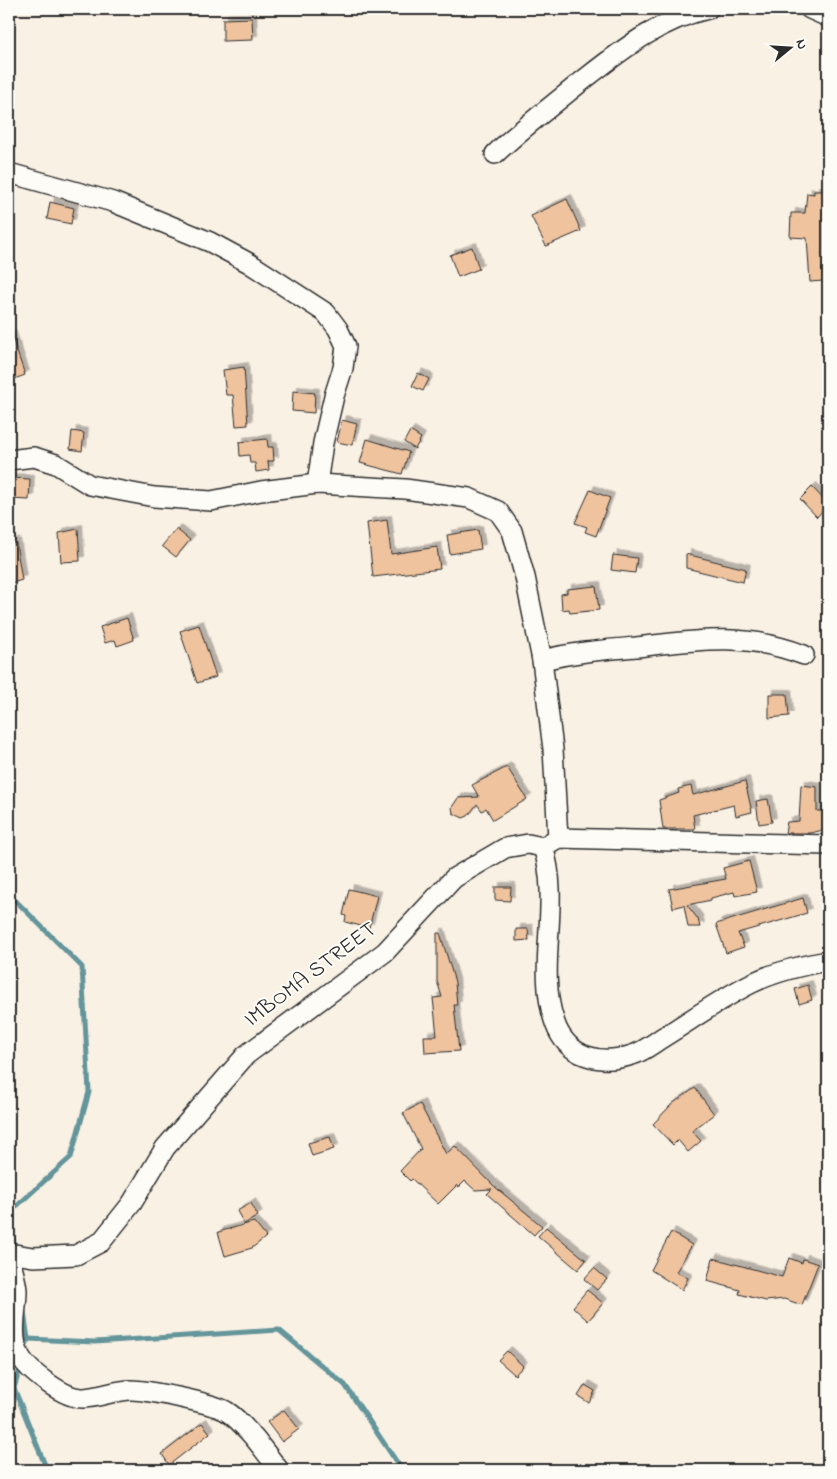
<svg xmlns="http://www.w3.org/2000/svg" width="837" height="1479" font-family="'Indie Flower',sans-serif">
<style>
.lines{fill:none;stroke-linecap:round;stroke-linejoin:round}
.stream{stroke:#64959a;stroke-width:5}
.building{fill:#efc39e;stroke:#2b2b2b;filter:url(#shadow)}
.minor-casing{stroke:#2b2b2b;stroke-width:22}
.minor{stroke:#fdfcf7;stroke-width:19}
.labels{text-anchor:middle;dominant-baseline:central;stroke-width:4;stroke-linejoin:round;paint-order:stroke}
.street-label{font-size:22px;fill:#2b2b2b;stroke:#fdfcf7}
</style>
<defs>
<filter id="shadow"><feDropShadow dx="4.5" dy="-4.5" stdDeviation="0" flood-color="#0004"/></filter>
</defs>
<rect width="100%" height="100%" fill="#faf1e5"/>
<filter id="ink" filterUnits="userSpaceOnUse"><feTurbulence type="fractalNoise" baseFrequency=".02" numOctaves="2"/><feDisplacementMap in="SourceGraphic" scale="10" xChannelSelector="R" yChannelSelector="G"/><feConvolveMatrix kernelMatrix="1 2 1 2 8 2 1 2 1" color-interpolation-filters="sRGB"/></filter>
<g filter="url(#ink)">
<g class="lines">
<g class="stream">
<polyline points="9,894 82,967 89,1092 71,1157 9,1213 15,1249"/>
<polyline points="24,1312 28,1339 24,1352"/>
<polyline points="28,1339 95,1342 279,1330 345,1385 402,1470"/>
<polyline points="21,1365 14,1388 47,1470"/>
</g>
</g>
<g class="building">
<polygon points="252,18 253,40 223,41 223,19"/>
<polygon points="814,191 828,191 828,269 822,269 823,281 810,282 807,238 790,237 791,213 805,213 807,193 814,194"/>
<polygon points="567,199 581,231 546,246 531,216"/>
<polygon points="50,202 74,208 71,224 47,219"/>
<polygon points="472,247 479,269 458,277 450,255"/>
<polygon points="9,334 11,334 25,375 9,381"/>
<polygon points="244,367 248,425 236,426 233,395 226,395 223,370"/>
<polygon points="418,373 429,379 423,391 412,386"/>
<polygon points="293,391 315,393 314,413 292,411"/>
<polygon points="342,420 357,424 352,445 337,442"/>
<polygon points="72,431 84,433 82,451 70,449"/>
<polygon points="410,431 421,438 415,449 404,442"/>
<polygon points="267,439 268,447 273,447 274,461 268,461 269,470 256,472 255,463 250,463 249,455 240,456 239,442"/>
<polygon points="367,439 409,452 402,474 360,463"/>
<polygon points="9,478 30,479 29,500 9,499"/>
<polygon points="812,487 828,504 817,517 800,499"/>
<polygon points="590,490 610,498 596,536 585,532 587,527 575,523"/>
<polygon points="387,520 391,554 437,547 440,569 373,577 367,523"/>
<polygon points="78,529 80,561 61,562 59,533"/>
<polygon points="176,529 190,540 176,557 162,546"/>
<polygon points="478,530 481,549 450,554 447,535"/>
<polygon points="9,543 16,543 22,580 9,584"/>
<polygon points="686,554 746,569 743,582 686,568"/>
<polygon points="613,555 637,558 635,573 611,570"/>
<polygon points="596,586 599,610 570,613 569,609 562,610 561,594 567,593 567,589"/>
<polygon points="127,618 134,640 117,646 115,640 105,643 100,627"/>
<polygon points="199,625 216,677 197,683 180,631"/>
<polygon points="769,694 787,694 789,716 769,718"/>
<polygon points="507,767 527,799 493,820 486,808 482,811 477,804 468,816 463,818 453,813 452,807 458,798 479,797 472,785"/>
<polygon points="745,781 752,812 736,816 734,805 693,815 695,829 663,829 659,800 679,793 678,789 691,786 693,795"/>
<polygon points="801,785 817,787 817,811 828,811 828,829 810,833 785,833 787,822 799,821"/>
<polygon points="768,799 772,822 759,824 756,801"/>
<polygon points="749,861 757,892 735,896 734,892 711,898 711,900 687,905 698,919 700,927 688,927 684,905 673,908 669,889 726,879 723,868"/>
<polygon points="495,887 511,887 510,901 495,900"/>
<polygon points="349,889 377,896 369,928 345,922 346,916 343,915"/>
<polygon points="803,898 807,913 738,933 744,947 726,953 716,924"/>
<polygon points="516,929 528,929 529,940 516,941"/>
<polygon points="437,933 440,933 455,982 457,1005 454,1005 459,1051 425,1053 424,1036 437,1036 433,998 442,997 437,981"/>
<polygon points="808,985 812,1000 799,1004 795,989"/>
<polygon points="695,1088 714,1114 692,1131 701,1141 688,1152 678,1140 673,1145 653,1124 672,1104"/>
<polygon points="420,1104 446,1154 455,1146 494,1186 542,1226 534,1235 487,1194 492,1189 475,1190 465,1181 459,1187 457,1185 438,1204 412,1179 410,1181 400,1171 421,1149 403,1113"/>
<polygon points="330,1137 334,1149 312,1156 308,1143"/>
<polygon points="251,1203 258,1216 244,1224 237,1211"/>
<polygon points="254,1222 266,1237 252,1248 225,1256 218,1232"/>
<polygon points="546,1227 586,1260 578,1270 538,1236"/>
<polygon points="671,1232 692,1245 676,1272 688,1278 682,1290 651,1270"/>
<polygon points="713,1258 782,1277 789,1258 802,1263 803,1259 818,1264 802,1305 784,1299 766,1301 739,1294 740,1290 707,1281"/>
<polygon points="594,1268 607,1279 597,1290 584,1279"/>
<polygon points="587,1290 603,1303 588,1321 573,1307"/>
<polygon points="507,1351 523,1366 515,1375 498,1360"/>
<polygon points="585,1385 595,1391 589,1403 578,1396"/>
<polygon points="284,1410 299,1429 282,1442 267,1422"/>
<polygon points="202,1423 210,1433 169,1465 162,1454"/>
</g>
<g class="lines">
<g class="minor-casing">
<g id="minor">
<polyline points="810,9 828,17"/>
<path d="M495 154C521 129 549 108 577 85 617 54 657 20 708 9"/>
<polyline points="9,173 113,202 210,242 249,263 326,313 338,329 346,346 343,368 334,396 323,443 317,484"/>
<polyline points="9,460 34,457 56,464 90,485 154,497 211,501 261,491 317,484 405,489 469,498 498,511 512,531 525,577 542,660 553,749 558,838"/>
<path d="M542 660C575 652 602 650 636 647 697 640 745 632 804 655"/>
<polyline points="548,844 558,838 828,845"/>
<path d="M543 847C562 904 535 967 555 1023 567 1058 601 1065 632 1055 643 1052 655 1042 665 1036 694 1018 722 998 752 983 775 972 803 965 828 961"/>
<polyline points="9,1253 33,1257 76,1255 101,1242 132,1203 165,1148 246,1055 385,952 454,878 505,848 528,844 543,847"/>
<path d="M9 1257C12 1267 16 1279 17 1290 17 1311 10 1334 19 1354 27 1371 65 1399 84 1398 99 1397 114 1391 129 1390 144 1389 212 1403 226 1411 244 1422 266 1453 279 1470"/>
</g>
</g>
<use href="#minor" class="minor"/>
</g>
</g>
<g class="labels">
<g class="street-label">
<text transform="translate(311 975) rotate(-37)">IMBOMA STREET</text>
</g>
</g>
<rect width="837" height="1479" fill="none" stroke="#fdfcf7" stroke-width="30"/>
<rect x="15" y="15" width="807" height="1449" fill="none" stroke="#2b2b2b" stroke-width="2" filter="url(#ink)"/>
<g transform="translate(790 48) rotate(72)" stroke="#fdfcf7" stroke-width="4" paint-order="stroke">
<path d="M0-4L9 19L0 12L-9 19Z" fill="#2b2b2b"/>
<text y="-8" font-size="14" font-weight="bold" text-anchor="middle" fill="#2b2b2b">N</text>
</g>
</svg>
